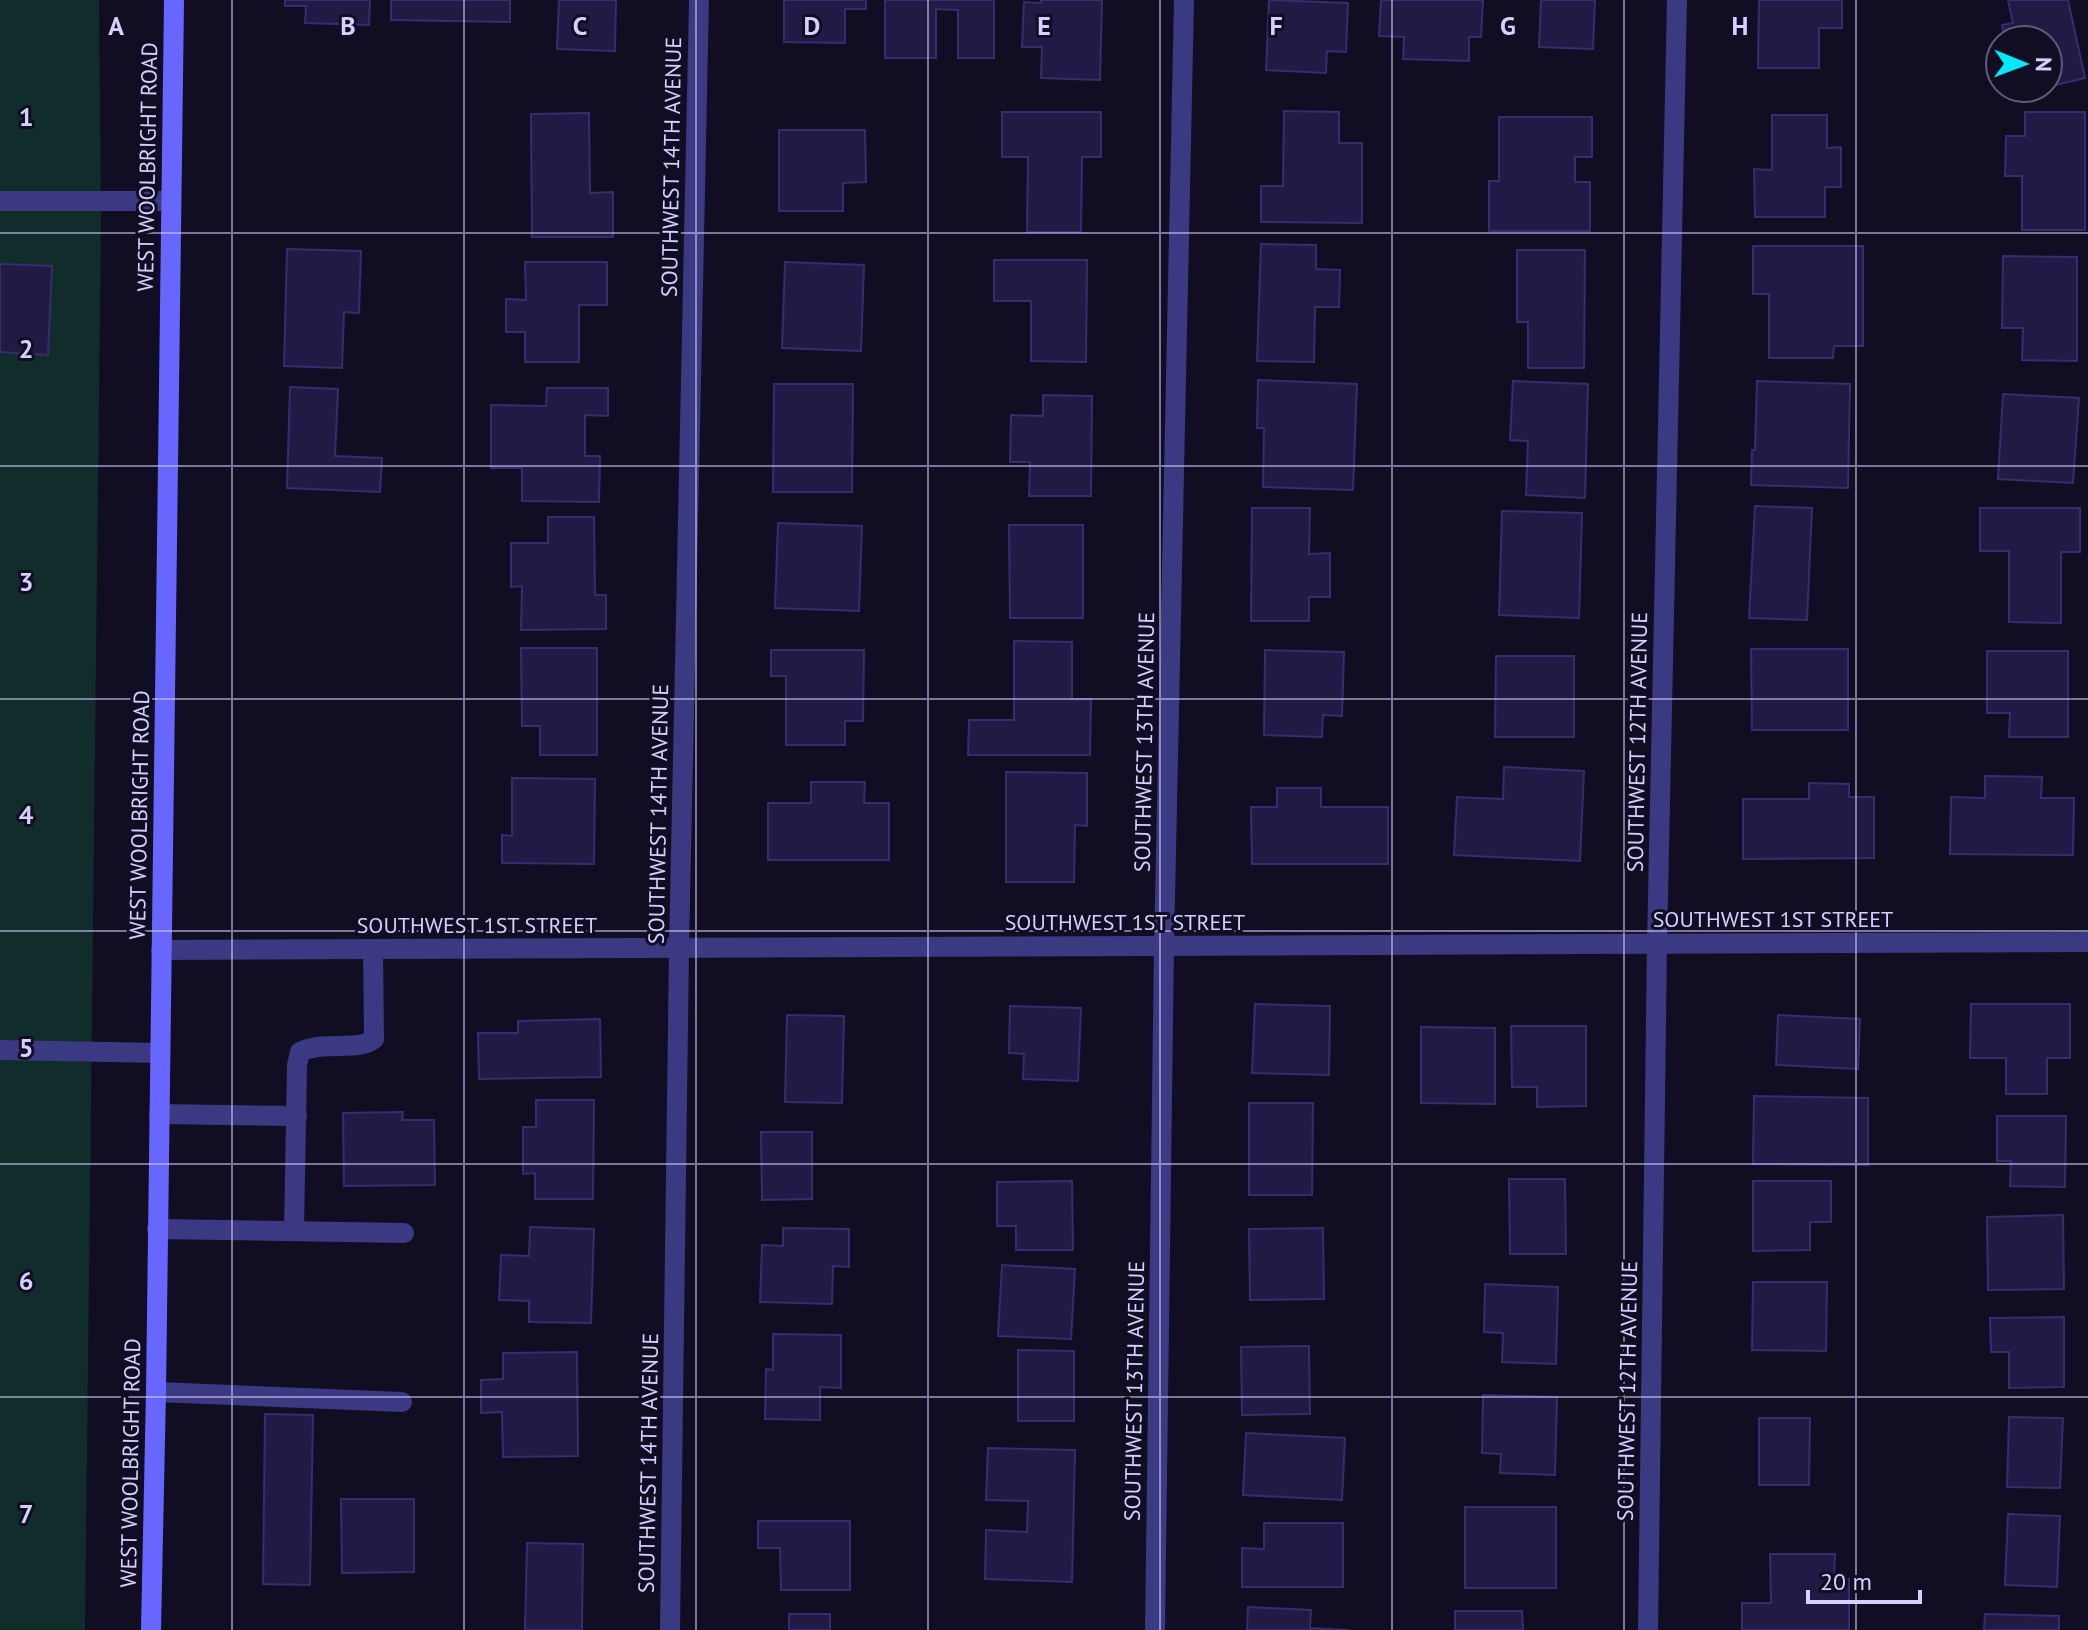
<svg xmlns="http://www.w3.org/2000/svg" width="2088" height="1630" font-family="'PT Sans',sans-serif">
<style>
.green{fill:#112d2b}
.building{fill:#211a44;stroke:#382c70;stroke-width:2}
.lines{fill:none;stroke-linecap:round;stroke-linejoin:round}
.service{stroke:#3a3982;stroke-width:20}
.minor{stroke:#3a3982;stroke-width:20}
.secondary{stroke:#6767ff;stroke-width:20}
.grid{fill:none;stroke:#d4d0ff;stroke-width:2;stroke-opacity:0.55}
.labels{text-anchor:middle;dominant-baseline:central;stroke-width:6;stroke-linejoin:round;paint-order:stroke}
.street-label{font-size:22px;fill:#d4d0ff;stroke:#110e23}
.grid-label{font-size:26px;text-anchor:middle;font-weight:bold;fill:#d4d0ff;stroke:#110e23;stroke-width:6;stroke-linejoin:round;paint-order:stroke}
</style>
<rect width="100%" height="100%" fill="#110e23"/>
<polygon class="green" points="0,0 99,0 101,221 85,1630 0,1630"/>
<g class="building">
<polygon points="285,0 370,0 369,25 305,23 306,6 285,6"/>
<polygon points="391,0 510,0 510,22 391,20"/>
<polygon points="559,0 616,0 615,51 557,49"/>
<polygon points="784,0 866,0 866,9 845,9 845,43 784,42"/>
<polygon points="885,0 994,0 994,58 958,58 958,10 936,9 936,58 885,58"/>
<polygon points="1041,0 1102,0 1100,80 1041,78 1042,47 1022,47 1024,2 1041,3"/>
<polygon points="1269,0 1348,3 1346,52 1327,51 1326,73 1266,70"/>
<polygon points="1381,0 1483,0 1481,37 1469,37 1469,61 1403,59 1404,37 1379,36"/>
<polygon points="1541,0 1595,0 1593,49 1539,47"/>
<polygon points="1759,0 1842,0 1842,28 1819,28 1819,68 1758,68"/>
<polygon points="2008,0 2068,0 2085,78 2048,87 2048,40 2005,40 2002,25 2013,23"/>
<polygon points="1284,111 1339,112 1339,143 1362,143 1362,223 1261,222 1261,186 1283,186"/>
<polygon points="1002,112 1101,112 1101,157 1082,157 1081,232 1027,232 1028,157 1002,157"/>
<polygon points="2025,112 2085,112 2085,230 2022,230 2022,176 2005,176 2006,136 2025,136"/>
<polygon points="589,113 590,193 613,192 613,237 532,237 531,114"/>
<polygon points="1772,115 1827,115 1827,148 1841,147 1841,187 1825,187 1825,217 1755,217 1754,169 1772,170"/>
<polygon points="1499,117 1592,117 1592,157 1575,157 1575,182 1590,182 1590,231 1489,231 1489,181 1499,181"/>
<polygon points="779,130 865,130 866,182 843,183 843,211 779,211"/>
<polygon points="1261,244 1316,245 1316,269 1340,270 1339,307 1315,307 1314,362 1257,361"/>
<polygon points="1753,246 1863,246 1863,346 1834,346 1833,358 1769,358 1769,294 1753,294"/>
<polygon points="287,249 361,251 359,313 344,312 342,368 284,366"/>
<polygon points="1517,250 1585,250 1584,368 1528,368 1528,322 1517,322"/>
<polygon points="2003,256 2077,257 2077,361 2022,360 2023,328 2002,328"/>
<polygon points="994,260 1087,260 1086,362 1031,361 1031,301 994,301"/>
<polygon points="525,262 607,262 607,305 579,305 579,362 525,362 525,332 506,332 506,299 526,300"/>
<polygon points="785,262 864,265 861,351 782,348"/>
<polygon points="0,264 52,266 48,355 0,352"/>
<polygon points="1258,380 1357,384 1353,490 1263,487 1264,428 1257,428"/>
<polygon points="1513,381 1588,384 1585,498 1526,495 1528,441 1510,440"/>
<polygon points="1757,381 1850,384 1848,488 1751,485 1752,450 1755,450"/>
<polygon points="774,384 853,384 852,492 773,492"/>
<polygon points="290,387 338,389 335,456 382,458 380,492 287,488"/>
<polygon points="547,388 608,388 608,416 585,415 585,456 600,456 599,502 522,501 522,468 491,468 491,405 546,406"/>
<polygon points="2003,394 2079,398 2073,483 1998,479"/>
<polygon points="1043,395 1092,396 1091,496 1029,496 1030,462 1010,462 1011,415 1043,416"/>
<polygon points="1755,506 1812,508 1807,620 1749,618"/>
<polygon points="1252,508 1310,508 1309,554 1330,553 1330,597 1309,597 1309,621 1251,621"/>
<polygon points="1980,508 2080,508 2080,552 2061,552 2061,623 2009,622 2009,551 1980,551"/>
<polygon points="1502,511 1582,513 1579,618 1499,615"/>
<polygon points="548,517 594,517 595,595 606,595 606,629 521,630 522,586 511,587 511,543 548,543"/>
<polygon points="778,523 862,526 859,611 775,608"/>
<polygon points="1009,525 1083,525 1083,618 1010,618"/>
<polygon points="1014,641 1072,642 1072,699 1091,699 1090,755 968,755 969,720 1014,720"/>
<polygon points="521,648 597,648 597,755 540,755 540,726 522,726"/>
<polygon points="1751,649 1848,649 1848,730 1752,730"/>
<polygon points="771,650 864,650 863,721 845,721 845,745 786,745 786,676 771,676"/>
<polygon points="1265,650 1344,652 1342,716 1323,715 1322,737 1264,735"/>
<polygon points="1987,651 2068,651 2068,737 2009,737 2010,713 1987,713"/>
<polygon points="1496,656 1574,656 1574,737 1495,737"/>
<polygon points="1504,767 1584,771 1580,861 1454,855 1457,797 1503,799"/>
<polygon points="1006,772 1087,773 1087,826 1075,825 1074,882 1006,882"/>
<polygon points="1985,776 2042,777 2041,798 2074,798 2073,855 1950,854 1951,797 1985,798"/>
<polygon points="512,778 595,779 594,864 502,863 502,835 512,836"/>
<polygon points="811,782 865,782 864,803 889,803 889,860 768,860 768,803 811,803"/>
<polygon points="1809,783 1849,784 1849,797 1874,797 1874,858 1743,859 1743,799 1809,799"/>
<polygon points="1277,788 1321,788 1321,807 1388,807 1388,864 1252,864 1251,807 1277,807"/>
<polygon points="1255,1004 1330,1006 1329,1075 1252,1073"/>
<polygon points="1971,1004 2070,1004 2070,1058 2047,1058 2047,1094 2006,1094 2006,1058 1970,1058"/>
<polygon points="1010,1006 1081,1008 1078,1081 1023,1079 1024,1054 1009,1053"/>
<polygon points="787,1015 844,1016 842,1103 785,1102"/>
<polygon points="1778,1015 1860,1019 1858,1069 1776,1065"/>
<polygon points="600,1019 601,1077 479,1079 478,1033 518,1033 518,1021"/>
<polygon points="1511,1026 1586,1026 1586,1106 1537,1107 1537,1087 1512,1087"/>
<polygon points="1421,1027 1495,1028 1495,1104 1421,1103"/>
<polygon points="1754,1096 1868,1098 1868,1165 1753,1164"/>
<polygon points="536,1100 594,1100 593,1199 535,1199 535,1173 523,1174 523,1127 536,1127"/>
<polygon points="1249,1103 1313,1103 1312,1195 1249,1195"/>
<polygon points="403,1112 402,1120 434,1120 435,1185 344,1186 343,1113"/>
<polygon points="1997,1116 2066,1116 2065,1187 2010,1186 2011,1161 1997,1161"/>
<polygon points="761,1132 812,1132 812,1199 762,1200"/>
<polygon points="1509,1179 1565,1179 1566,1254 1510,1254"/>
<polygon points="1072,1181 1073,1250 1016,1250 1016,1226 997,1226 997,1182"/>
<polygon points="1753,1181 1831,1181 1831,1222 1810,1222 1810,1250 1753,1251"/>
<polygon points="2063,1215 2064,1289 1988,1290 1987,1217"/>
<polygon points="530,1227 594,1229 591,1323 529,1322 529,1301 499,1300 501,1255 529,1256"/>
<polygon points="783,1228 849,1229 849,1267 833,1266 832,1304 760,1302 762,1245 783,1246"/>
<polygon points="1323,1228 1324,1299 1250,1300 1249,1229"/>
<polygon points="1002,1265 1075,1269 1071,1339 998,1336"/>
<polygon points="1753,1282 1827,1282 1826,1351 1752,1350"/>
<polygon points="1485,1284 1558,1287 1556,1364 1502,1362 1503,1333 1484,1332"/>
<polygon points="2064,1317 2064,1387 2009,1388 2009,1352 1991,1352 1990,1318"/>
<polygon points="773,1334 841,1335 841,1388 820,1387 820,1420 765,1419 766,1369 773,1370"/>
<polygon points="1309,1346 1310,1414 1242,1415 1241,1347"/>
<polygon points="1018,1350 1074,1351 1074,1421 1018,1421"/>
<polygon points="577,1352 578,1456 503,1457 502,1412 481,1413 481,1380 503,1379 503,1353"/>
<polygon points="1483,1395 1557,1397 1555,1475 1500,1473 1501,1454 1482,1453"/>
<polygon points="265,1414 313,1415 310,1585 263,1584"/>
<polygon points="2009,1417 2063,1418 2060,1488 2007,1487"/>
<polygon points="1759,1418 1810,1418 1809,1485 1759,1485"/>
<polygon points="1246,1433 1345,1438 1342,1500 1243,1495"/>
<polygon points="988,1448 1075,1450 1072,1582 985,1579 986,1530 1027,1532 1028,1501 986,1500"/>
<polygon points="341,1499 414,1499 414,1572 342,1573"/>
<rect x="1465" y="1507" width="91" height="81"/>
<polygon points="2008,1514 2060,1516 2057,1587 2005,1585"/>
<polygon points="758,1521 850,1521 850,1590 781,1590 780,1548 758,1548"/>
<polygon points="1264,1523 1343,1523 1343,1587 1242,1587 1242,1548 1264,1549"/>
<polygon points="527,1543 583,1544 582,1630 525,1630"/>
<polygon points="1770,1554 1835,1554 1834,1579 1849,1579 1849,1630 1742,1630 1742,1603 1771,1603"/>
<polygon points="1248,1607 1311,1610 1310,1628 1349,1630 1247,1630"/>
<polygon points="1455,1611 1522,1611 1523,1630 1455,1630"/>
<rect x="789" y="1614" width="41" height="16"/>
<polygon points="1985,1614 2059,1616 2059,1630 1984,1630"/>
</g>
<g class="lines">
<g class="service">
<polyline points="0,1050 160,1053"/>
<polyline points="159,1114 297,1116"/>
<polyline points="157,1229 404,1233"/>
<path d="M294 1231 297 1065 300 1052C325 1040 358 1052 374 1039L373 949"/>
<polyline points="156,1392 402,1402"/>
</g>
<g class="minor">
<polyline points="0,201 171,201"/>
<polyline points="161,950 2088,942"/>
<polyline points="670,1630 679,948 699,0"/>
<polyline points="1155,1630 1164,946 1184,0"/>
<polyline points="1648,1630 1657,944 1677,0"/>
</g>
<polyline class="secondary" points="151,1630 156,1392 174,0"/>
</g>
<path class="grid" d="M232 0V1630M464 0V1630M696 0V1630M928 0V1630M1160 0V1630M1392 0V1630M1624 0V1630M1856 0V1630M0 233H2088M0 466H2088M0 699H2088M0 931H2088M0 1164H2088M0 1397H2088"/>
<g class="labels">
<g class="street-label">
<text transform="translate(147 167) rotate(-89)">WEST WOOLBRIGHT ROAD</text>
<text transform="translate(671 167) rotate(-89)">SOUTHWEST 14TH AVENUE</text>
<text transform="translate(1144 742) rotate(-89)">SOUTHWEST 13TH AVENUE</text>
<text transform="translate(1637 742) rotate(-89)">SOUTHWEST 12TH AVENUE</text>
<text transform="translate(658 814) rotate(-89)">SOUTHWEST 14TH AVENUE</text>
<text transform="translate(139 815) rotate(-89)">WEST WOOLBRIGHT ROAD</text>
<text x="1773" y="919">SOUTHWEST 1ST STREET</text>
<text x="1125" y="922">SOUTHWEST 1ST STREET</text>
<text x="477" y="925">SOUTHWEST 1ST STREET</text>
<text transform="translate(1134 1391) rotate(-89)">SOUTHWEST 13TH AVENUE</text>
<text transform="translate(1627 1391) rotate(-89)">SOUTHWEST 12TH AVENUE</text>
<text transform="translate(130 1463) rotate(-89)">WEST WOOLBRIGHT ROAD</text>
<text transform="translate(648 1463) rotate(-89)">SOUTHWEST 14TH AVENUE</text>
</g>
</g>
<g class="grid-label">
<text x="116" y="35">A</text>
<text x="348" y="35">B</text>
<text x="580" y="35">C</text>
<text x="812" y="35">D</text>
<text x="1044" y="35">E</text>
<text x="1276" y="35">F</text>
<text x="1508" y="35">G</text>
<text x="1740" y="35">H</text>
<text x="26" y="126">1</text>
<text x="26" y="358">2</text>
<text x="26" y="591">3</text>
<text x="26" y="824">4</text>
<text x="26" y="1057">5</text>
<text x="26" y="1290">6</text>
<text x="26" y="1523">7</text>
</g>
<g transform="translate(2024 64) rotate(91)"><circle r="38" fill="#110e23" stroke="#5f5c7b" stroke-width="2"/>
<path d="M0-6L14 30L0 20L-14 30Z" fill="#00e8fb"/>
<text y="-12" font-size="22" font-weight="bold" text-anchor="middle" fill="#d4d0ff">N</text>
</g>
<path d="M1808 1590v12h112v-12" fill="none" stroke="#d4d0ff" stroke-width="4"/>
<text x="1820" y="1590" font-size="24" fill="#d4d0ff" stroke="#110e23" stroke-width="6" paint-order="stroke">20 m</text>
</svg>
